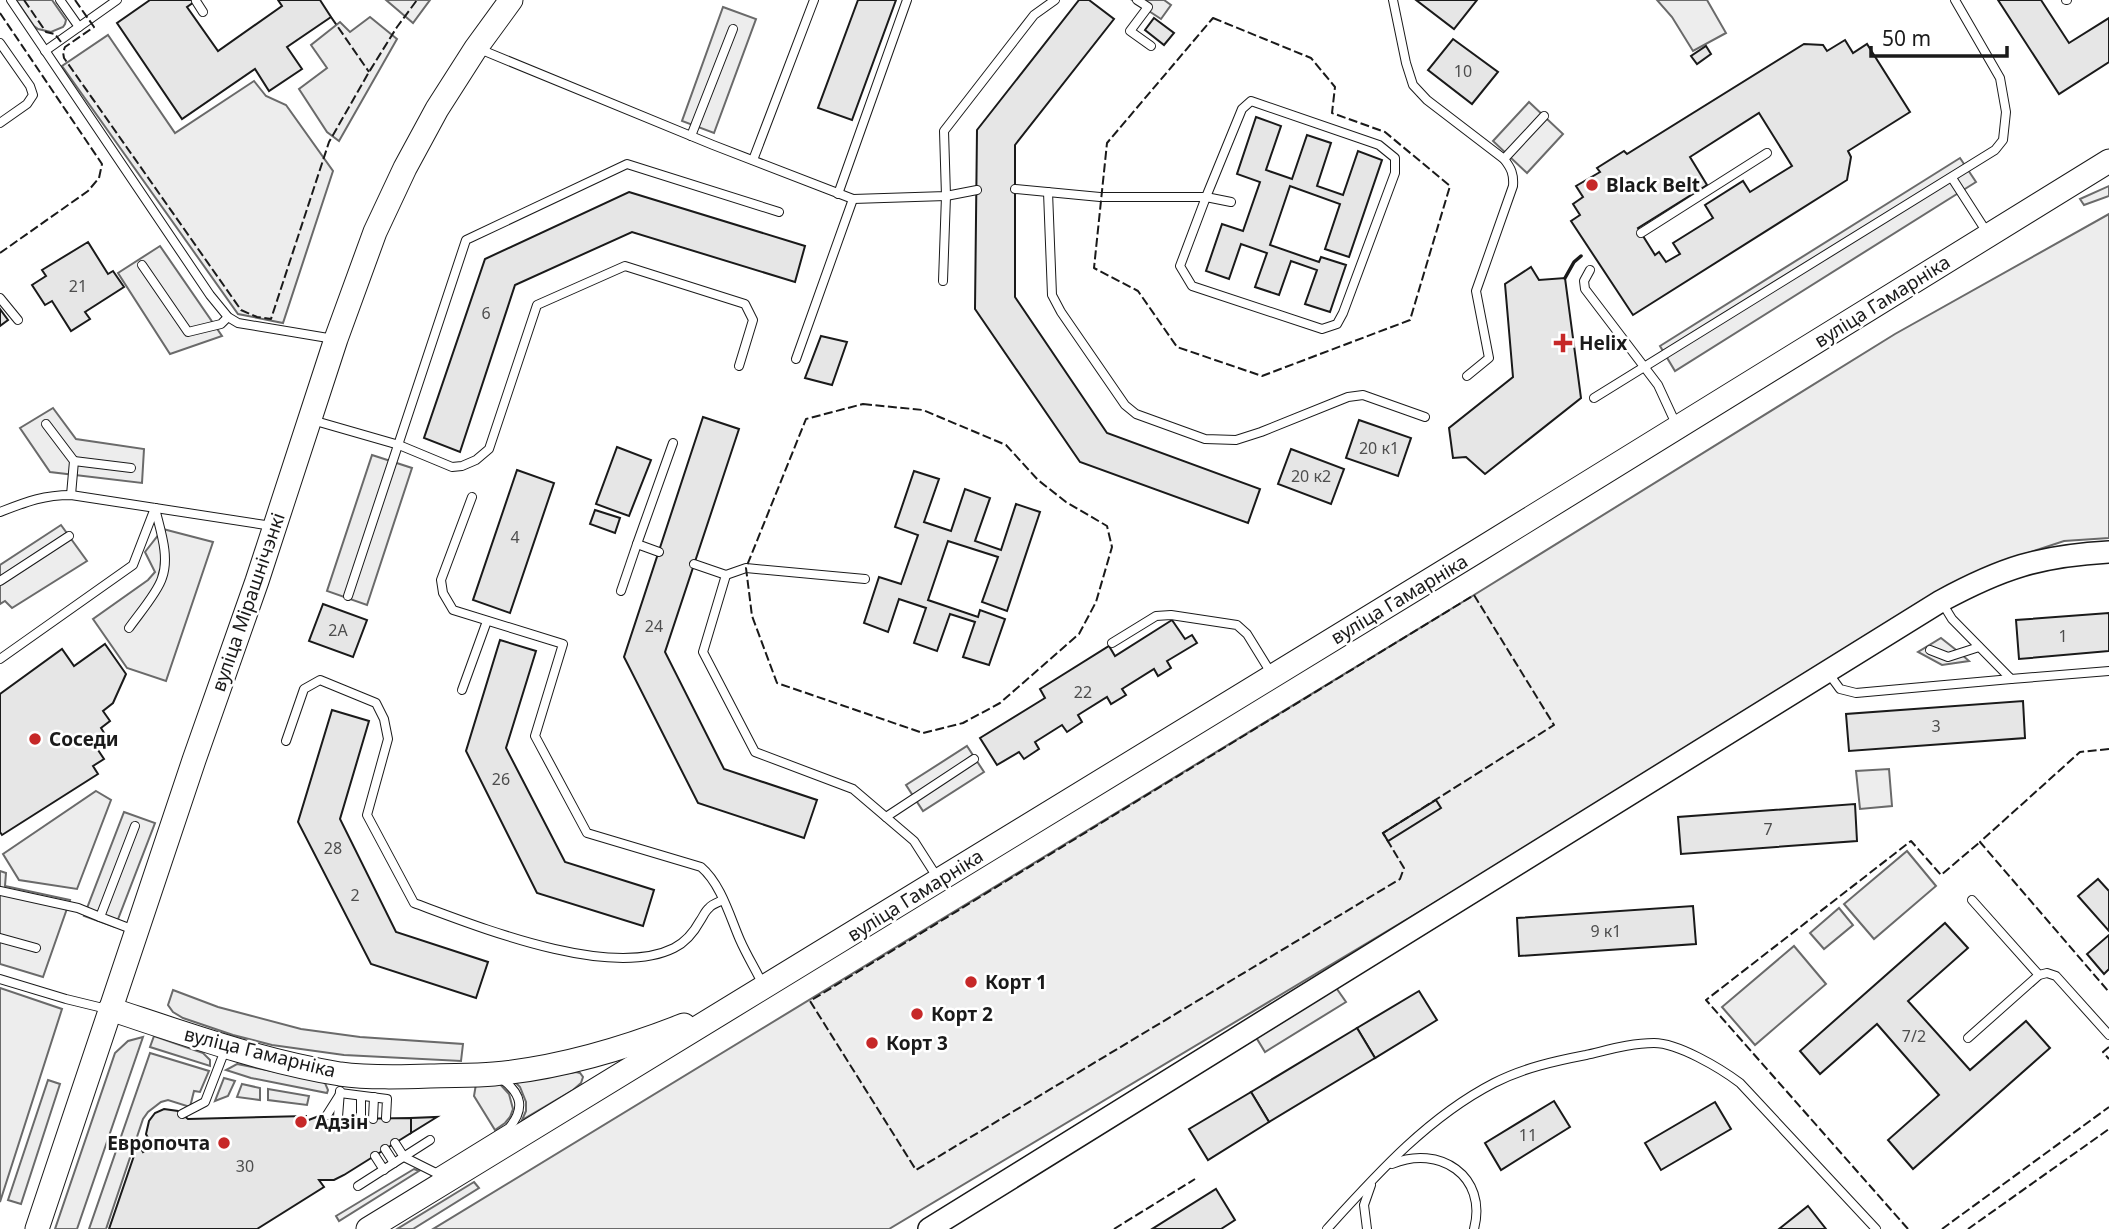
<svg xmlns="http://www.w3.org/2000/svg" width="2109" height="1229" font-family="'Noto Sans',sans-serif">
<style>
.built{fill:#ededed;stroke:#6a6a6a;stroke-width:2}
.building{fill:#e6e6e6;stroke:#1a1a1a;stroke-width:2;fill-rule:evenodd}
.lines{fill:none;stroke-linecap:round;stroke-linejoin:round}
.service-casing{stroke:#1a1a1a;stroke-width:10}
.tertiary-casing{stroke:#1a1a1a;stroke-width:24}
.secondary-casing{stroke:#1a1a1a;stroke-width:25}
.service{stroke:#fff;stroke-width:8}
.tertiary{stroke:#fff;stroke-width:21}
.secondary{stroke:#fff;stroke-width:23}
.fence{stroke:#1a1a1a;stroke-width:2;stroke-dasharray:9 3.5;stroke-linecap:butt}
.wall{stroke:#1a1a1a;stroke-width:3.5}
.poi-dot{fill:#c62828;stroke:#fff;stroke-width:2.5}
.labels{text-anchor:middle;dominant-baseline:central;stroke-width:5;stroke-linejoin:round;paint-order:stroke}
.number-label{font-size:16px;fill:#4d4d4d}
.poi-label{font-size:19px;font-weight:bold;fill:#1a1a1a;stroke:#fff;text-anchor:start}
.street-label{font-size:19px;fill:#1a1a1a;stroke:#fff}
</style>
<rect width="100%" height="100%" fill="#fff"/>
<g class="built">
<polygon points="16,0 52,0 66,20 65,24 63,27 51,32 38,29 34,26"/>
<polygon points="386,0 430,0 413,23"/>
<polygon points="1132,0 1164,0 1171,5 1161,19"/>
<polygon points="1657,0 1707,0 1726,33 1693,51 1672,17"/>
<polygon points="723,7 756,19 714,133 682,121"/>
<polygon points="370,17 397,39 339,141 327,132 299,89 327,68 311,45 340,22 350,32"/>
<polygon points="108,35 175,133 254,81 266,96 286,105 333,171 283,323 238,314 62,66"/>
<polygon points="1529,102 1563,134 1527,173 1493,141"/>
<polygon points="1960,158 1976,182 1675,371 1660,346"/>
<polygon points="2109,186 2109,196 2084,205 2080,199"/>
<polygon points="2109,214 2109,538 2064,541 1998,563 1573,820 889,1229 433,1229 1474,595 1895,334"/>
<polygon points="160,246 222,336 170,354 118,273"/>
<polygon points="53,408 76,439 144,449 142,483 50,472 20,428"/>
<polygon points="372,455 412,468 367,605 327,591"/>
<polygon points="61,525 87,561 12,608 5,601 0,604 0,565"/>
<polygon points="163,529 213,542 166,681 127,668 93,619 148,580 155,572 145,552"/>
<polygon points="1941,638 1960,653 1969,661 1942,665 1918,652"/>
<polygon points="967,746 984,772 923,811 906,785"/>
<polygon points="1889,769 1892,806 1860,809 1856,771"/>
<polygon points="96,791 111,800 77,889 19,880 3,854"/>
<polygon points="124,812 155,823 115,927 84,916"/>
<polygon points="1907,851 1936,886 1874,939 1844,904"/>
<polygon points="0,871 6,873 5,886 70,900 43,977 0,964"/>
<polygon points="1839,908 1853,925 1824,949 1810,933"/>
<polygon points="1794,946 1826,984 1755,1045 1722,1007"/>
<polygon points="1330,979 1346,1002 1265,1052 1251,1029"/>
<polygon points="0,988 62,1009 0,1202"/>
<polygon points="173,990 218,1007 301,1029 360,1037 463,1044 461,1061 344,1055 272,1045 233,1035 183,1018 173,1012 168,1005"/>
<polygon points="154,1036 203,1053 210,1060 210,1066 150,1047"/>
<polygon points="143,1037 77,1229 55,1229 115,1053 128,1041"/>
<polygon points="150,1053 209,1071 200,1092 194,1091 190,1107 168,1100 161,1102 148,1112 143,1119 106,1229 89,1229"/>
<polygon points="237,1064 321,1081 325,1083 328,1090 327,1093 251,1078 226,1070"/>
<polygon points="576,1072 580,1073 583,1077 581,1083 573,1090 522,1120 526,1111 526,1102 520,1087 514,1081"/>
<polygon points="224,1078 235,1081 228,1096 215,1101"/>
<polygon points="48,1080 60,1084 21,1204 8,1200"/>
<polygon points="499,1083 509,1094 513,1109 510,1117 505,1123 495,1130 474,1096 476,1084"/>
<polygon points="242,1084 260,1088 260,1100 237,1097"/>
<polygon points="268,1089 309,1096 307,1105 268,1100"/>
<polygon points="414,1169 419,1171 339,1221 336,1216"/>
<polygon points="474,1182 479,1188 413,1229 397,1229"/>
</g>
<g class="building">
<polygon points="150,0 197,0 187,7 218,51 282,6 278,0 320,0 331,17 287,47 302,69 269,91 255,69 182,119 117,23"/>
<polygon points="858,0 896,0 852,120 818,108"/>
<polygon points="1079,0 1089,0 1114,19 1015,145 1015,297 1107,433 1260,489 1248,523 1080,462 975,309 977,130"/>
<polygon points="1416,0 1477,0 1454,29"/>
<polygon points="1998,0 2041,0 2069,43 2109,18 2109,62 2059,94"/>
<polygon points="1154,18 1174,33 1164,45 1145,30"/>
<polygon points="1453,39 1498,72 1472,104 1428,70"/>
<path d="M1845 40 1853 53 1867 44 1910 112 1848 151 1851 157 1847 180 1633 315 1571 221 1580 215 1573 204 1583 197 1576 186 1600 172 1597 168 1624 151 1627 154 1804 44 1823 45 1827 51ZM1759 113 1792 166 1750 192 1743 181 1705 205 1713 218 1673 243 1680 254 1666 262 1659 252 1655 255 1638 228 1707 185 1690 157Z"/>
<polygon points="1706,46 1711,54 1697,64 1691,56"/>
<polygon points="1256,117 1281,126 1266,170 1292,179 1307,135 1331,143 1317,186 1343,195 1358,151 1382,160 1349,257 1325,249 1340,204 1290,186 1270,245 1319,262 1321,257 1346,265 1330,312 1305,304 1317,270 1291,261 1279,295 1255,287 1267,253 1241,244 1229,279 1206,271 1222,224 1243,231 1260,182 1237,174"/>
<polygon points="629,192 805,246 795,282 632,232 515,285 460,452 424,438 485,259"/>
<polygon points="88,242 108,274 113,271 124,287 85,312 90,319 71,331 52,301 45,305 32,285 46,276 42,270"/>
<polygon points="1531,267 1539,280 1565,278 1581,398 1485,474 1466,457 1453,458 1449,428 1513,377 1505,284"/>
<polygon points="0,309 8,320 0,326"/>
<polygon points="821,336 847,342 832,385 805,378"/>
<polygon points="703,417 739,429 665,652 724,769 817,800 804,838 698,803 624,657"/>
<polygon points="1359,420 1411,438 1398,476 1346,458"/>
<polygon points="617,447 651,460 629,516 596,504"/>
<polygon points="1291,449 1344,469 1331,504 1278,484"/>
<polygon points="517,470 554,483 510,613 473,600"/>
<polygon points="914,471 939,479 924,522 951,531 965,489 990,498 975,541 1001,550 1016,504 1040,512 1007,611 982,602 998,557 948,541 928,600 978,617 980,610 1005,619 989,665 963,657 975,622 950,614 937,651 914,643 926,608 899,599 888,632 864,623 879,577 901,584 918,535 895,527"/>
<polygon points="595,510 620,518 615,533 590,524"/>
<polygon points="323,604 367,620 353,657 309,641"/>
<polygon points="2109,613 2109,651 2019,659 2016,620"/>
<polygon points="1172,620 1185,639 1192,635 1197,643 1167,661 1171,668 1158,676 1154,669 1122,689 1126,695 1111,704 1107,697 1078,715 1082,722 1067,732 1062,725 1035,742 1039,749 1024,759 1019,752 997,765 980,738 1045,698 1040,689 1109,646 1115,656"/>
<polygon points="500,640 536,651 506,748 565,862 654,890 643,926 537,893 466,751"/>
<polygon points="105,644 126,674 113,703 103,711 110,721 101,728 106,736 94,744 104,759 93,766 98,774 2,835 0,832 0,694 62,649 74,666"/>
<polygon points="2023,701 2025,738 1849,751 1846,714"/>
<polygon points="332,710 369,721 340,819 396,932 488,962 476,998 371,964 298,822"/>
<polygon points="1436,800 1441,808 1388,841 1383,833"/>
<polygon points="1855,804 1857,841 1681,854 1678,817"/>
<polygon points="2098,879 2109,891 2109,931 2078,896"/>
<polygon points="1693,906 1696,944 1519,956 1517,918"/>
<polygon points="1945,923 1968,948 1908,1001 1970,1070 2026,1021 2050,1048 1913,1169 1888,1140 1939,1095 1877,1024 1820,1074 1800,1051"/>
<polygon points="2109,935 2109,969 2104,974 2087,954"/>
<polygon points="1419,991 1437,1020 1375,1058 1357,1028"/>
<polygon points="1357,1028 1375,1058 1269,1122 1251,1092"/>
<polygon points="1251,1092 1269,1122 1208,1160 1189,1129"/>
<polygon points="1554,1101 1570,1127 1501,1170 1485,1143"/>
<polygon points="1715,1102 1731,1129 1661,1170 1645,1143"/>
<polygon points="164,1109 178,1111 188,1119 306,1116 306,1121 319,1116 327,1115 342,1119 411,1118 411,1133 344,1175 334,1180 319,1180 324,1187 257,1229 109,1229 138,1144 143,1152 152,1146 146,1134 149,1121 155,1113"/>
<polygon points="437,1117 411,1133 411,1118"/>
<polygon points="1216,1189 1235,1220 1221,1229 1152,1229"/>
<polygon points="1808,1206 1826,1229 1779,1229 1784,1225"/>
</g>
<g class="lines">
<g class="service-casing">
<g id="service">
<polyline points="11,0 210,295 228,317 238,323 334,339"/>
<polyline points="60,0 79,27"/>
<polyline points="1137,0 1148,7 1130,31 1151,46"/>
<polyline points="1393,0 1406,63 1413,85 1427,100 1504,159 1544,116"/>
<polyline points="2066,0 2067,0"/>
<polyline points="196,1 203,12"/>
<polyline points="0,43 30,86 33,95 27,104 0,123"/>
<polyline points="477,48 713,145 853,199 946,196 977,190"/>
<polyline points="45,51 117,0"/>
<polyline points="691,136 733,29"/>
<polyline points="753,160 814,0"/>
<polyline points="1952,178 1988,234"/>
<polyline points="1015,189 1100,197 1206,197 1242,109 1251,101 1379,145 1395,158 1395,173 1343,313 1337,324 1322,329 1192,286 1180,266 1206,197 1231,202"/>
<polyline points="1048,192 1052,295 1061,312 1125,405 1136,414 1205,439 1236,440 1261,432 1348,397 1363,395 1425,417"/>
<polyline points="838,194 907,0"/>
<polyline points="1641,233 1767,153"/>
<polyline points="142,265 188,332 221,324 228,317"/>
<polyline points="1590,270 1584,281 1585,289 1658,385 1676,424"/>
<polyline points="943,281 946,196 944,131 1034,15 1055,0"/>
<polyline points="0,298 18,320"/>
<polyline points="796,359 853,199"/>
<path d="M1467 376 1489 358 1476 291 1513 186C1514 174 1511 168 1504 159"/>
<polyline points="1594,398 1995,150 2003,140 2006,112 2000,78 1955,0"/>
<polyline points="312,420 399,445 452,467 462,466 476,460 489,449 537,305 625,266 745,304 753,320 739,366"/>
<polyline points="46,424 74,461 71,495"/>
<polyline points="74,461 131,468"/>
<path d="M472 497 441 580 443 593 453 610 563 644 535 736 587 833 701 867C721 884 730 917 740 940 747 956 756 970 763 985"/>
<path d="M0 512C26 502 43 495 71 495L272 526"/>
<polyline points="659,552 637,544 673,443"/>
<polyline points="694,564 726,575 746,568 865,579"/>
<polyline points="726,575 703,652 755,752 853,789 914,841 937,877"/>
<polyline points="0,581 69,536"/>
<polyline points="621,591 637,544"/>
<polyline points="348,596 466,240 627,164 779,212"/>
<polyline points="1941,601 1952,619 2011,679 2109,671"/>
<path d="M129 628C138 615 158 592 162 578 170 556 160 530 155 508"/>
<polyline points="1112,643 1156,616 1171,615 1237,625 1247,634 1271,673"/>
<polyline points="1930,650 1948,657 1979,647"/>
<polyline points="0,659 133,565 155,508"/>
<polyline points="1829,674 1840,689 1856,693 2011,679"/>
<polyline points="462,690 487,621"/>
<path d="M286 741 304 689 320 680 376 703 384 719 388 739 367 815 414 903C479 927 610 980 674 948 686 942 694 932 700 921 703 917 705 911 709 908 712 904 719 902 723 900"/>
<polyline points="886,817 974,759"/>
<polyline points="0,891 78,908 100,917"/>
<polyline points="1972,900 2039,975"/>
<polyline points="134,930 100,917 135,826"/>
<polyline points="0,938 36,948"/>
<polyline points="0,979 66,999 107,1009"/>
<polyline points="1968,1038 2039,975 2047,973 2056,976 2109,1035"/>
<polyline points="340,1093 387,1099 386,1118"/>
<polyline points="182,1114 205,1102 225,1050"/>
<polyline points="327,1115 339,1096"/>
<polyline points="338,1117 340,1091"/>
<polyline points="361,1119 361,1096"/>
<polyline points="373,1119 374,1097"/>
<polyline points="395,1143 404,1157 436,1173 439,1178"/>
<polyline points="385,1149 394,1163"/>
<polyline points="375,1156 384,1170"/>
<path d="M1392 1164C1439 1144 1488 1176 1474 1229"/>
<path d="M436 1173 509 1128C525 1109 522 1094 502 1079"/>
<polyline points="358,1186 430,1140"/>
<path d="M1327 1229C1377 1174 1428 1117 1494 1083 1523 1068 1555 1061 1586 1055 1608 1050 1631 1043 1654 1043 1678 1043 1720 1068 1740 1083L1876 1229"/>
<polyline points="1367,1229 1364,1205 1371,1185"/>
</g>
</g>
<g class="tertiary-casing">
<path id="tertiary" d="M929 1229 1941 601C2002 568 2039 556 2109 552"/>
</g>
<g class="secondary-casing">
<g id="secondary">
<path d="M110 1009C186 1034 261 1061 340 1074 369 1078 401 1077 430 1076 451 1075 473 1076 494 1074 559 1068 623 1049 684 1025"/>
<polyline points="37,1229 194,760 257,581 336,339 375,232 405,168 437,109 476,48 511,0"/>
<polyline points="368,1229 1474,553 2109,161"/>
</g>
</g>
<use href="#service" class="service"/>
<use href="#tertiary" class="tertiary"/>
<use href="#secondary" class="secondary"/>
<g class="fence">
<polyline points="24,0 46,32 55,34 61,42"/>
<polyline points="75,0 94,27 65,47 63,52 64,58 241,310 257,317 271,319 329,142 369,72 397,27 417,0"/>
<polyline points="0,13 102,164 99,178 88,191 0,253"/>
<polyline points="331,17 369,72"/>
<polygon points="1213,18 1311,58 1335,87 1332,113 1385,132 1450,186 1410,320 1262,376 1177,347 1138,291 1094,268 1107,143"/>
<polygon points="863,404 923,410 1006,445 1038,480 1066,502 1107,526 1112,547 1096,602 1079,634 1000,703 963,723 923,733 777,683 752,616 746,568 806,419"/>
<polygon points="1474,595 1554,725 1383,833 1404,868 1400,879 916,1170 810,1001"/>
<polyline points="2109,749 2080,752 1980,842 2109,992"/>
<polyline points="2109,1047 2103,1052 2109,1059"/>
<polyline points="1114,1229 1195,1179"/>
<polyline points="1908,1229 1706,1000 1911,841 1941,875 1980,842"/>
<polyline points="1942,1229 2109,1107"/>
<polyline points="1968,1229 2109,1129"/>
</g>
<polyline class="wall" points="1565,278 1574,262 1581,256"/>
</g>
<g class="poi-dot">
<circle cx="1592" cy="185" r="7"/>
<path d="M1559.5 332.5h7v7h7v7h-7v7h-7v-7h-7v-7h7z"/>
<circle cx="35" cy="739" r="7"/>
<circle cx="971" cy="982" r="7"/>
<circle cx="917" cy="1014" r="7"/>
<circle cx="872" cy="1043" r="7"/>
<circle cx="301" cy="1122" r="7"/>
<circle cx="224" cy="1143" r="7"/>
</g>
<g class="labels">
<g class="number-label">
<text x="1463" y="71">10</text>
<text x="78" y="286">21</text>
<text x="486" y="313">6</text>
<text x="1379" y="448">20 к1</text>
<text x="1311" y="476">20 к2</text>
<text x="515" y="537">4</text>
<text x="654" y="626">24</text>
<text x="338" y="630">2А</text>
<text x="2063" y="636">1</text>
<text x="1083" y="692">22</text>
<text x="1936" y="726">3</text>
<text x="501" y="779">26</text>
<text x="1768" y="829">7</text>
<text x="333" y="848">28</text>
<text x="355" y="895">2</text>
<text x="1606" y="931">9 к1</text>
<text x="1914" y="1036">7/2</text>
<text x="1528" y="1135">11</text>
<text x="245" y="1166">30</text>
</g>
<g class="poi-label">
<text x="1606" y="185">Black Belt</text>
<text x="1579" y="343">Helix</text>
<text x="49" y="739">Соседи</text>
<text x="985" y="982">Корт 1</text>
<text x="931" y="1014">Корт 2</text>
<text x="886" y="1043">Корт 3</text>
<text x="315" y="1122">Адзін</text>
<text x="210" y="1143" text-anchor="end">Европочта</text>
</g>
<g class="street-label">
<text transform="translate(1882 301) rotate(-32)">вуліца Гамарніка</text>
<text transform="translate(1399 599) rotate(-31)">вуліца Гамарніка</text>
<text transform="translate(248 602) rotate(-71)">вуліца Мірашнічэнкі</text>
<text transform="translate(915 895) rotate(-32)">вуліца Гамарніка</text>
<text transform="translate(260 1052) rotate(14)">вуліца Гамарніка</text>
</g>
</g>
<path d="M1871 46v10h136v-10" fill="none" stroke="#1a1a1a" stroke-width="3.5"/>
<text x="1882" y="46" font-size="21" fill="#1a1a1a" stroke="#ffffff" stroke-width="5" paint-order="stroke">50 m</text>
</svg>
